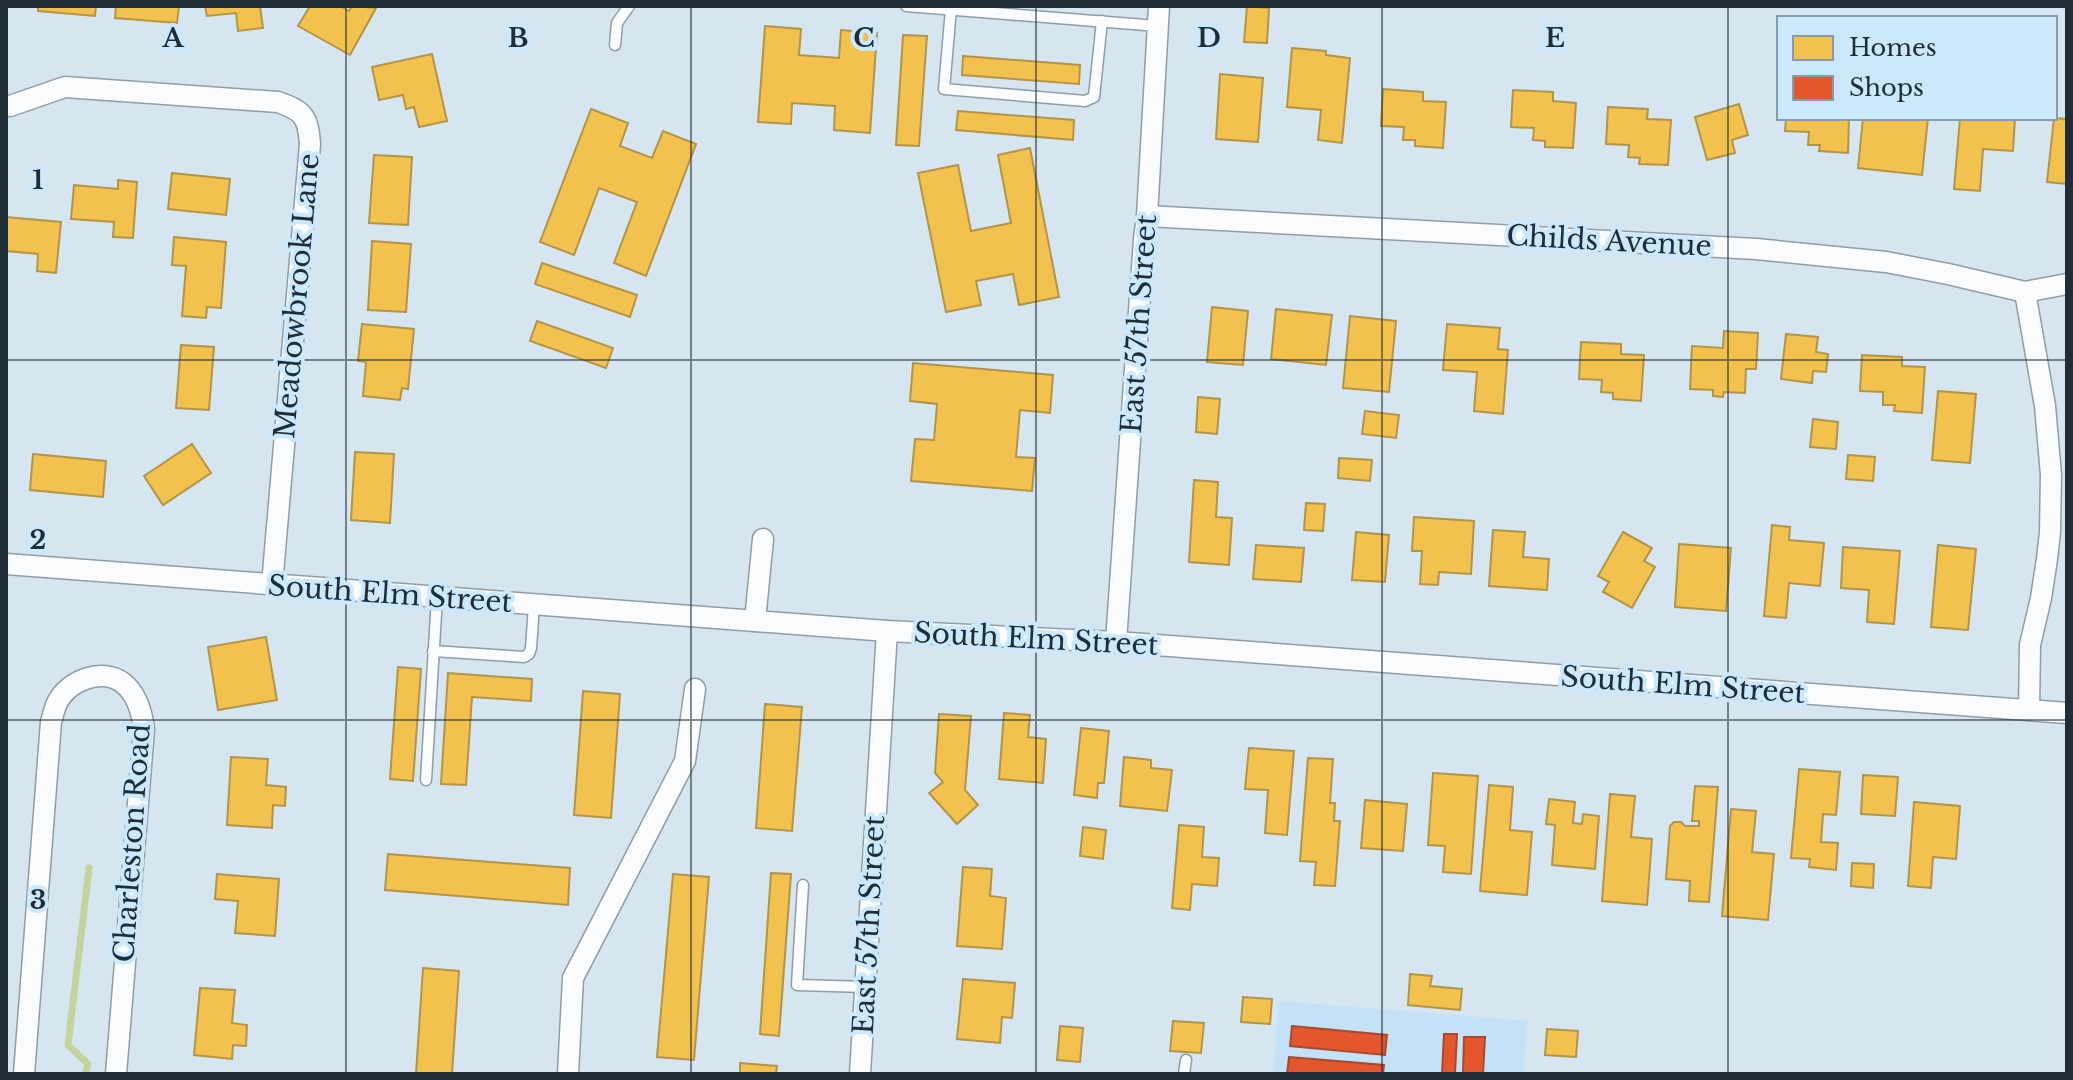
<svg xmlns="http://www.w3.org/2000/svg" width="2073" height="1080" font-family="'Libre Baskerville',serif">
<style>
.built{fill:#c3e2f7}
.homes{fill:#f2c14e;stroke:#b39547;stroke-width:2}
.shops{fill:#e4572e;stroke:#a94a30;stroke-width:2}
.lines{fill:none;stroke-linecap:round;stroke-linejoin:round}
.stream{stroke:#c4d49c;stroke-width:7}
.lane-casing{stroke:#909da6;stroke-width:13}
.street-casing{stroke:#909da6;stroke-width:23}
.lane{stroke:#f9fbfd;stroke-width:10}
.street{stroke:#f9fbfd;stroke-width:20}
.grid{fill:none;stroke:#1f2d36;stroke-width:2;stroke-opacity:0.55}
.labels{text-anchor:middle;dominant-baseline:central;stroke-width:8;stroke-linejoin:round;paint-order:stroke}
.street-label{font-size:28px;fill:#1f2d36;stroke:#cbe8fc}
.grid-label{font-size:26px;text-anchor:middle;font-weight:bold;fill:#1f2d36;stroke:#cbe8fc;stroke-width:8;stroke-linejoin:round;paint-order:stroke}
</style>
<rect width="100%" height="100%" fill="#d6e6f1"/>
<polygon class="built" points="1279,1001 1528,1021 1523,1074 1273,1074"/>
<g class="homes">
<polygon points="38,6 96,6 95,16 38,11"/>
<polygon points="116,6 179,6 177,23 115,18"/>
<polygon points="205,6 260,6 263,28 238,31 236,13 207,16"/>
<polygon points="310,6 340,6 349,11 352,6 376,8 350,55 298,26"/>
<polygon points="1247,6 1269,8 1267,43 1244,42"/>
<polygon points="765,26 801,29 799,55 839,58 841,30 877,33 870,133 834,130 835,106 792,103 791,124 758,122"/>
<polygon points="903,35 927,36 919,146 896,145"/>
<polygon points="1292,48 1326,51 1326,55 1350,58 1342,143 1318,140 1321,110 1287,107"/>
<polygon points="432,54 447,121 419,127 414,107 406,109 403,95 379,100 372,67"/>
<polygon points="963,56 1080,65 1079,84 962,75"/>
<polygon points="1220,74 1263,78 1258,142 1216,139"/>
<polygon points="1383,89 1423,92 1423,101 1446,102 1443,148 1415,146 1415,140 1403,140 1404,127 1381,126"/>
<polygon points="1513,90 1553,92 1553,101 1576,103 1573,148 1545,147 1545,141 1533,140 1534,128 1511,127"/>
<polygon points="1739,104 1748,135 1732,140 1735,153 1707,160 1695,117"/>
<polygon points="1608,107 1648,109 1647,119 1671,120 1668,165 1639,164 1640,158 1628,157 1629,145 1606,144"/>
<polygon points="591,109 628,123 620,146 652,158 663,131 696,144 646,276 614,263 637,202 599,188 574,255 540,242"/>
<polygon points="958,111 1074,120 1073,140 956,130"/>
<polygon points="1786,118 1849,118 1848,153 1819,151 1820,145 1808,145 1809,132 1785,131"/>
<polygon points="1863,118 1928,118 1922,175 1858,168"/>
<polygon points="1960,118 2015,118 2013,151 1983,149 1980,191 1954,189"/>
<polygon points="2054,118 2067,119 2067,184 2047,182"/>
<polygon points="1030,148 1059,297 1019,305 1013,274 976,281 981,305 946,312 918,173 958,165 971,231 1011,223 998,155"/>
<polygon points="374,155 412,157 408,225 369,223"/>
<polygon points="172,173 230,179 226,215 168,209"/>
<polygon points="118,180 137,182 133,238 113,237 114,222 71,219 74,185 118,189"/>
<polygon points="6,217 61,222 56,273 37,271 38,254 6,251"/>
<polygon points="174,237 226,242 221,308 207,307 206,318 182,316 186,266 172,265"/>
<polygon points="372,241 411,244 406,312 368,310"/>
<polygon points="542,263 637,295 630,317 535,284"/>
<polygon points="1212,307 1248,311 1243,365 1207,362"/>
<polygon points="1276,309 1332,315 1326,365 1271,359"/>
<polygon points="1350,316 1396,321 1389,392 1343,388"/>
<polygon points="537,321 613,348 606,368 530,341"/>
<polygon points="362,324 414,329 408,389 402,388 400,400 363,396 366,362 358,361"/>
<polygon points="1447,324 1500,328 1498,349 1508,350 1503,414 1474,411 1477,372 1443,370"/>
<polygon points="1724,331 1758,333 1756,369 1746,369 1745,393 1724,392 1723,397 1713,396 1713,390 1690,389 1692,346 1723,348"/>
<polygon points="1786,334 1818,337 1816,352 1828,354 1826,372 1813,371 1812,383 1781,379"/>
<polygon points="1581,342 1621,344 1621,354 1644,355 1641,401 1613,399 1613,393 1601,392 1602,380 1579,379"/>
<polygon points="181,345 214,347 209,410 176,408"/>
<polygon points="1862,355 1902,357 1902,366 1925,367 1922,413 1894,411 1895,405 1883,405 1883,392 1860,391"/>
<polygon points="913,363 1053,375 1050,413 1020,410 1016,457 1035,458 1032,491 911,481 915,439 934,440 937,404 910,401"/>
<polygon points="1938,391 1976,394 1970,463 1932,460"/>
<polygon points="1198,397 1220,399 1217,434 1196,432"/>
<polygon points="1365,411 1399,415 1396,438 1362,434"/>
<polygon points="1813,419 1838,422 1836,449 1810,447"/>
<polygon points="192,444 211,473 163,505 144,476"/>
<polygon points="355,452 394,454 390,523 351,520"/>
<polygon points="33,454 106,461 103,497 30,490"/>
<polygon points="1848,455 1875,457 1873,481 1846,479"/>
<polygon points="1339,458 1372,460 1370,481 1338,478"/>
<polygon points="1194,480 1218,482 1216,517 1232,518 1229,565 1189,562"/>
<polygon points="1306,503 1325,504 1323,531 1304,530"/>
<polygon points="1414,517 1474,521 1471,574 1439,572 1438,585 1420,584 1422,551 1412,551"/>
<polygon points="1772,525 1790,527 1789,540 1824,543 1820,586 1789,583 1786,618 1764,616"/>
<polygon points="1493,530 1525,532 1523,557 1549,559 1547,590 1489,586"/>
<polygon points="1356,532 1389,535 1385,582 1352,580"/>
<polygon points="1623,532 1652,548 1644,561 1655,567 1632,608 1603,592 1609,582 1598,576"/>
<polygon points="1679,544 1731,548 1726,611 1675,607"/>
<polygon points="1256,545 1304,548 1301,582 1253,579"/>
<polygon points="1938,545 1976,549 1968,630 1931,627"/>
<polygon points="1843,547 1900,551 1894,624 1867,622 1869,590 1841,588"/>
<polygon points="266,637 277,700 218,710 208,647"/>
<polygon points="398,667 421,669 413,781 390,779"/>
<polygon points="448,673 532,679 531,701 472,697 466,785 441,784"/>
<polygon points="583,691 620,694 611,818 574,815"/>
<polygon points="765,704 802,707 792,831 756,828"/>
<polygon points="1004,713 1030,715 1028,737 1046,739 1043,783 999,779"/>
<polygon points="939,714 971,716 965,790 978,805 957,824 929,793 943,782 935,773"/>
<polygon points="1081,728 1109,731 1104,783 1098,783 1097,798 1074,795"/>
<polygon points="1249,748 1294,751 1287,835 1265,833 1268,790 1245,789"/>
<polygon points="231,757 268,759 266,785 286,787 285,806 273,805 272,828 227,825"/>
<polygon points="1124,757 1151,760 1151,768 1172,770 1167,811 1120,806"/>
<polygon points="1308,758 1333,759 1330,803 1335,803 1334,821 1340,821 1335,886 1314,885 1316,862 1300,861"/>
<polygon points="1799,769 1840,772 1836,815 1823,814 1821,842 1838,843 1836,870 1809,867 1810,859 1791,858"/>
<polygon points="1433,773 1478,776 1471,874 1443,872 1445,846 1428,845"/>
<polygon points="1863,775 1898,777 1895,816 1861,814"/>
<polygon points="1489,785 1513,787 1510,830 1532,832 1527,895 1480,891"/>
<polygon points="1695,786 1718,787 1709,902 1689,901 1690,881 1666,879 1670,826 1674,822 1681,822 1685,826 1699,826 1699,821 1692,821"/>
<polygon points="1610,794 1635,796 1631,837 1652,839 1647,905 1602,901"/>
<polygon points="1549,799 1575,802 1573,823 1582,824 1583,814 1599,816 1595,869 1552,865 1555,825 1546,824"/>
<polygon points="1365,800 1407,804 1403,851 1361,848"/>
<polygon points="1914,802 1960,806 1956,859 1933,857 1931,888 1908,886"/>
<polygon points="1731,809 1756,811 1752,852 1774,854 1768,920 1722,916"/>
<polygon points="1179,825 1204,827 1202,857 1219,858 1217,886 1192,884 1190,910 1172,908"/>
<polygon points="1083,827 1106,830 1103,859 1080,856"/>
<polygon points="388,854 570,868 568,905 385,890"/>
<polygon points="1852,863 1874,864 1873,888 1851,886"/>
<polygon points="963,867 992,869 990,896 1006,898 1002,949 957,946"/>
<polygon points="771,873 791,874 779,1036 760,1034"/>
<polygon points="217,874 279,879 275,936 235,933 238,901 215,899"/>
<polygon points="673,874 709,877 694,1060 657,1057"/>
<polygon points="423,968 459,971 452,1074 416,1074"/>
<polygon points="1410,974 1432,976 1430,986 1462,989 1460,1010 1408,1005"/>
<polygon points="963,979 1015,983 1012,1018 1002,1017 1000,1043 957,1039"/>
<polygon points="200,988 235,990 232,1023 247,1025 246,1046 233,1045 232,1059 194,1055"/>
<polygon points="1243,997 1272,999 1270,1024 1241,1022"/>
<polygon points="1173,1021 1204,1023 1201,1053 1170,1051"/>
<polygon points="1060,1026 1083,1028 1080,1062 1057,1060"/>
<polygon points="1547,1029 1578,1031 1576,1057 1545,1055"/>
<polygon points="740,1063 777,1066 776,1074 740,1074"/>
</g>
<g class="shops">
<polygon points="1292,1026 1387,1035 1385,1055 1290,1046"/>
<polygon points="1444,1034 1457,1034 1455,1074 1442,1074"/>
<polygon points="1464,1037 1485,1037 1483,1074 1463,1074"/>
<polygon points="1289,1057 1384,1065 1383,1074 1287,1074"/>
</g>
<g class="lines">
<polyline class="stream" points="85,1074 88,1064 68,1045 89,868"/>
<g class="lane-casing">
<g id="lane">
<polyline points="906,6 1158,26"/>
<polyline points="951,9 944,89 1085,101 1094,97 1102,21"/>
<polyline points="615,45 617,23 629,6"/>
<polyline points="433,651 524,657 529,654 531,648 534,605"/>
<polyline points="426,780 437,597"/>
<polyline points="803,885 797,985 866,987"/>
<polyline points="1184,1074 1186,1060"/>
</g>
</g>
<g class="street-casing">
<g id="street">
<path d="M10 106 65 87 278 102C304 111 308 117 310 144L272 585"/>
<polyline points="1147,216 1756,249 1886,262 1948,274 2025,292 2067,284"/>
<polyline points="2025,292 2045,406 2051,475 2050,532 2047,559 2041,598 2030,645 2029,710"/>
<polyline points="6,564 887,631 1116,642 2067,713"/>
<polyline points="755,621 763,539"/>
<polyline points="1116,642 1144,239 1147,216 1159,6"/>
<path d="M24 1074 51 722C53 716 54 709 57 703 67 681 102 667 123 683 137 694 142 713 144 729L116 1074"/>
<polyline points="568,1074 573,978 685,761 695,689"/>
<polyline points="860,1074 887,631"/>
</g>
</g>
<use href="#lane" class="lane"/>
<use href="#street" class="street"/>
</g>
<path class="grid" d="M346 6V1074M691 6V1074M1036 6V1074M1382 6V1074M1728 6V1074M6 360H2067M6 720H2067"/>
<g class="labels">
<g class="street-label">
<text transform="translate(1609 241) rotate(3)">Childs Avenue</text>
<text transform="translate(297 296) rotate(-85)">Meadowbrook Lane</text>
<text transform="translate(1139 324) rotate(-86)">East 57th Street</text>
<text transform="translate(390 594) rotate(4)">South Elm Street</text>
<text transform="translate(1036 639) rotate(3)">South Elm Street</text>
<text transform="translate(1683 685) rotate(4)">South Elm Street</text>
<text transform="translate(132 843) rotate(-86)">Charleston Road</text>
<text transform="translate(869 925) rotate(-87)">East 57th Street</text>
</g>
</g>
<g class="grid-label">
<text x="173" y="47">A</text>
<text x="518" y="47">B</text>
<text x="864" y="47">C</text>
<text x="1209" y="47">D</text>
<text x="1555" y="47">E</text>
<text x="38" y="189">1</text>
<text x="38" y="549">2</text>
<text x="38" y="909">3</text>
</g>
<rect width="2073" height="1080" fill="none" stroke="#1f2d36" stroke-width="16"/>
<rect x="1777" y="16" width="280" height="104" fill="#cbe8fc" stroke="#869dad" stroke-width="2"/>
<rect x="1793" y="36" width="40" height="24" fill="#f2c14e" stroke="#869dad" stroke-width="2"/>
<text x="1849" y="56" font-size="24" fill="#1f2d36">Homes</text>
<rect x="1793" y="76" width="40" height="24" fill="#e4572e" stroke="#869dad" stroke-width="2"/>
<text x="1849" y="96" font-size="24" fill="#1f2d36">Shops</text>
</svg>
